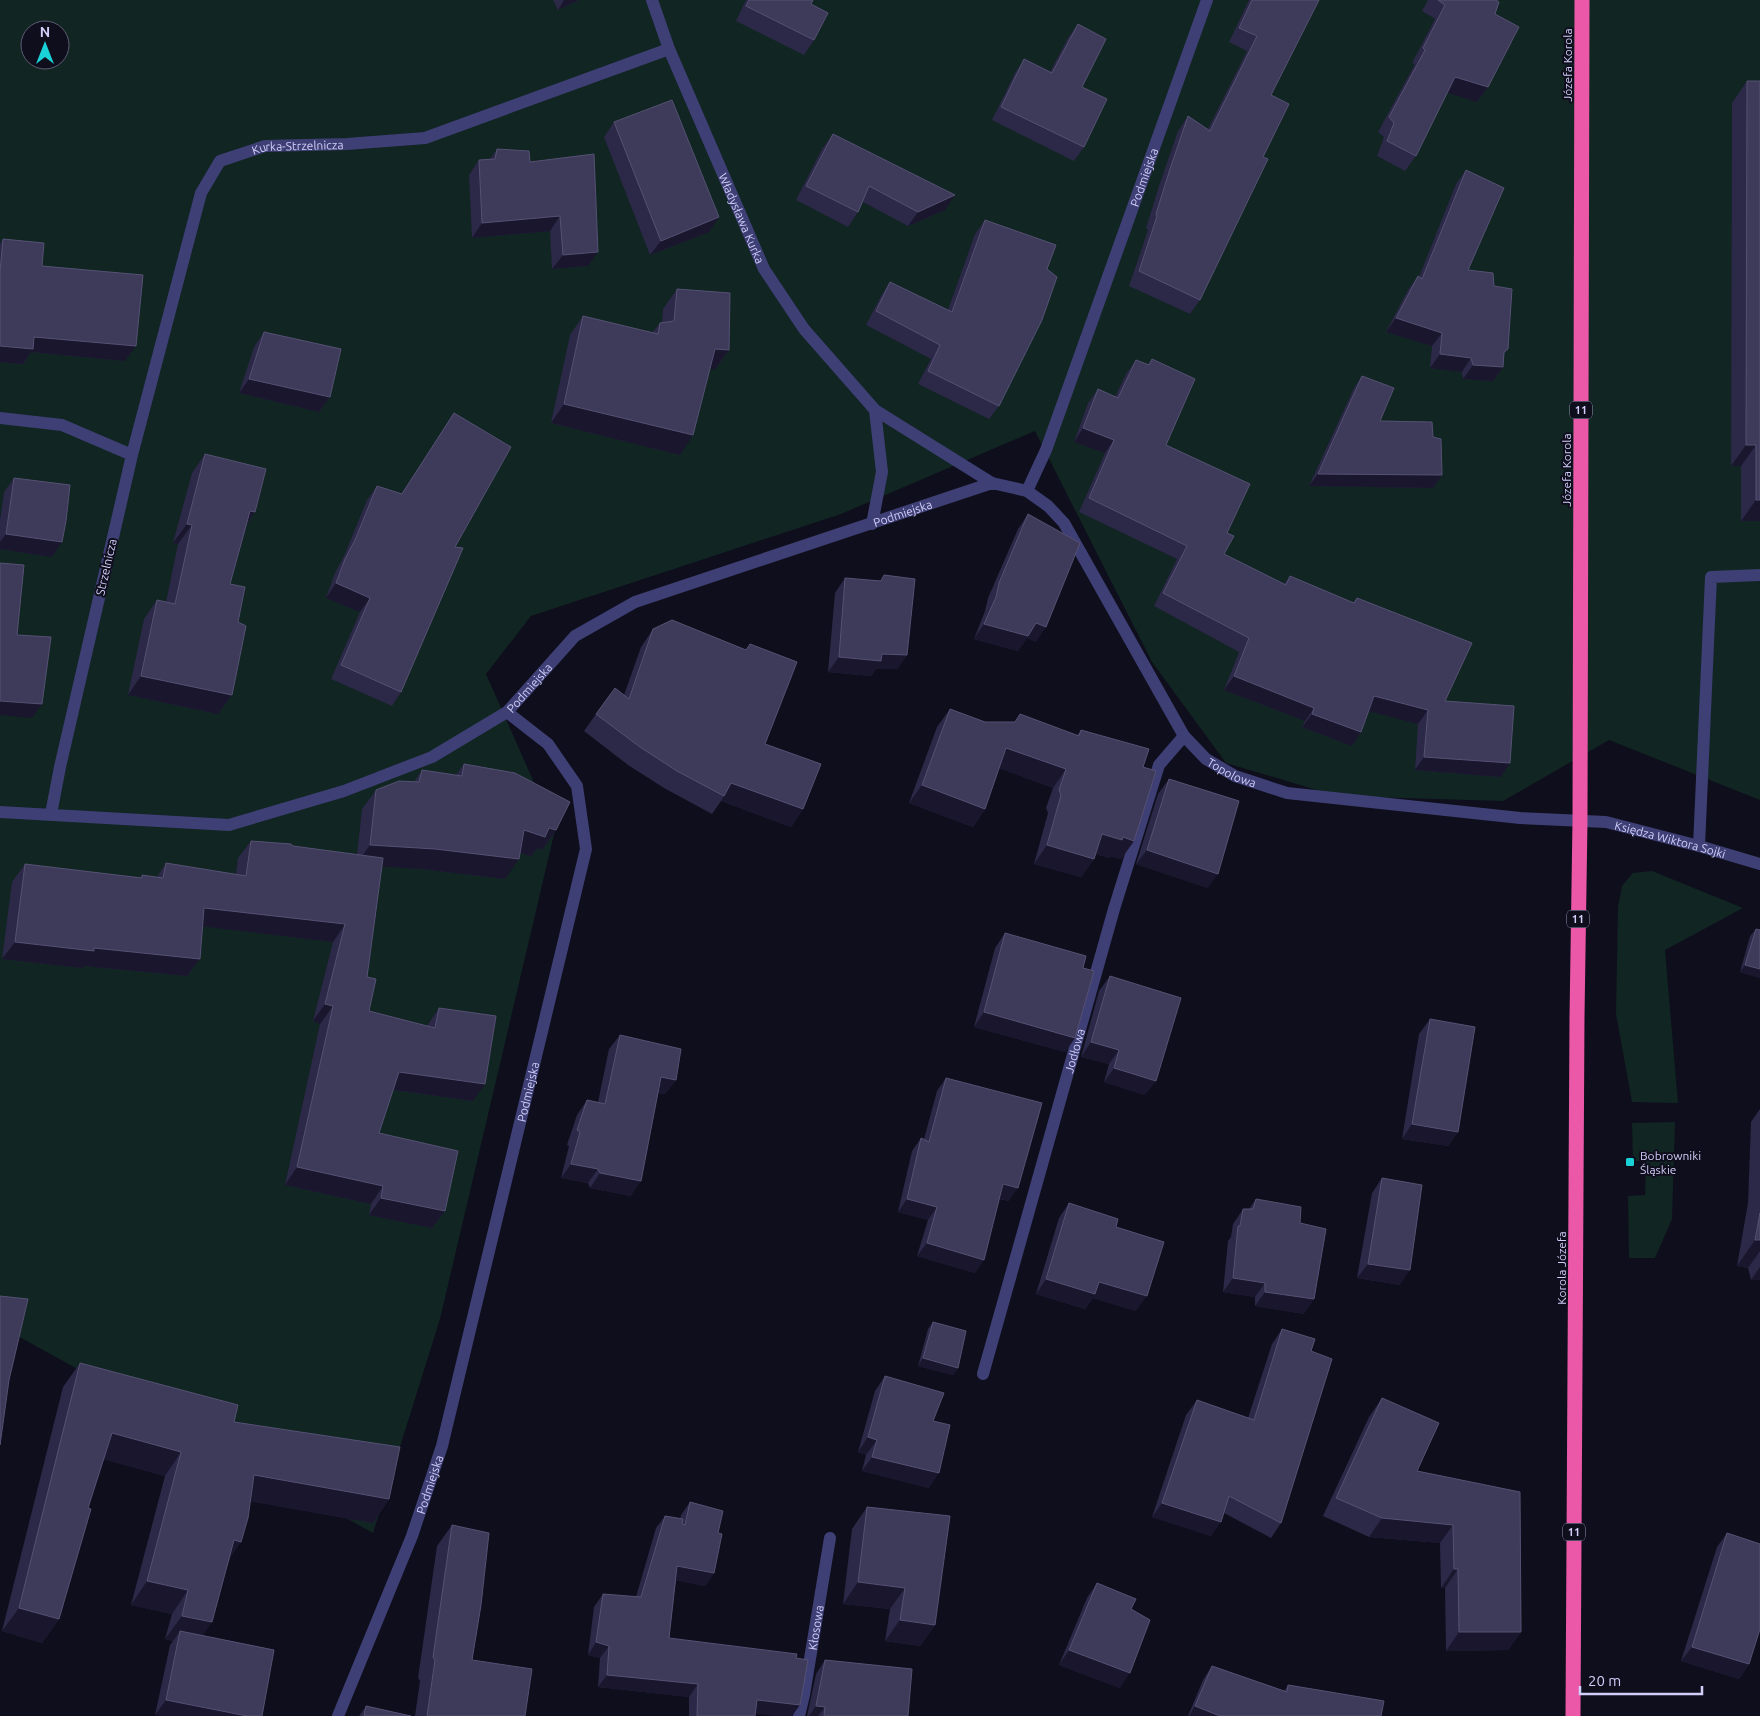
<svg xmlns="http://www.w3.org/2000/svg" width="1760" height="1716" font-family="Ubuntu,sans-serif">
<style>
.green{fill:#112523;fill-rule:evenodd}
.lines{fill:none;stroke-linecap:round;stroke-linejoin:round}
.minor{stroke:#3e3f75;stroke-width:12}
.highway{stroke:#ea58a7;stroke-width:15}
.wall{fill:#2c2847}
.shaded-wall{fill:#19162e}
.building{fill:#3e3a5a;stroke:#555173}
.poi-dot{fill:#1bd1d8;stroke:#0f0e1c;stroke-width:2}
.labels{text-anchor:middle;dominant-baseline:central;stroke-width:4;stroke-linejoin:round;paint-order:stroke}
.shield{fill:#0f0e1c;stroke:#9794b7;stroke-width:1}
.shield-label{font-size:11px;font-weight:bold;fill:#d1cef9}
.street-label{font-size:12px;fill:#d1cef9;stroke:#0f0e1c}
.poi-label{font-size:12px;fill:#d1cef9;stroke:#0f0e1c;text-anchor:start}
</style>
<rect width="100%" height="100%" fill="#0f0e1c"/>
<g class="green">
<path d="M0 0H1760V800L1609 740 1503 801 1337 796 1226 763 1152 662 1035 431 841 514 531 616 486 674 555 830 440 1319 373 1533 16 1335 0 1331ZM30 30H60V60H30Z"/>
<polygon points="1652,871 1743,908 1665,950 1678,1103 1632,1102 1616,1014 1618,907 1622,886 1633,873"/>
<polygon points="1675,1122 1672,1219 1655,1258 1629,1258 1628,1196 1645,1195 1646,1161 1633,1161 1632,1123"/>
</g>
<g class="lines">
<g class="minor">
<path id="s1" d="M652 0 669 49 764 269 804 329 875 410 992 483"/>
<polyline points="0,418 62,425 132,455 60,767 51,814"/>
<path id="s2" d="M132 455 201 193 220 161 265 146 347 144 425 138 669 49"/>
<path id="s3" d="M1027 491 1046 450 1207 0"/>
<polyline points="872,524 882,472 875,410"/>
<path id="s4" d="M0 812 229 825 344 791 432 757 507 712 575 636 635 602 992 483 1027 491 1048 506 1064 523 1184 736 1206 759 1235 776 1287 793 1520 818 1606 822 1699 846 1760 864"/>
<polyline points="1699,846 1711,577 1760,575"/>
<path id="s5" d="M983 1374 1114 909 1159 765 1184 736"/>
<path id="s6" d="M338 1716 412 1536 442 1446 586 849 577 786 548 744 507 712"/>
<path id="s7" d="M799 1716 804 1695 830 1538"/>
</g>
<polyline class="highway" points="1573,1716 1577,1017 1580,821 1582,0"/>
</g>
<g class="wall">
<polygon points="553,0 579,0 558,10"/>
<polygon points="746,0 813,0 811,4 814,40 804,55 736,21"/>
<polygon points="1249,0 1319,0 1271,95 1263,157 1200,300 1190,314 1129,286 1148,230 1146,228 1160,183 1178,131 1188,116 1208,129 1247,51 1229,42"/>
<polygon points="1428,0 1496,0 1488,87 1477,102 1447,92 1416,156 1405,171 1377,156 1384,137 1378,132 1415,64 1412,63 1435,19 1422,11"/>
<polygon points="1078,24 1082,87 1084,147 1074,161 992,120 1015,73 1024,59 1050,72 1068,38"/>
<polygon points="1747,81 1760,521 1741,521 1741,466 1731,466 1732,103"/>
<polygon points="614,122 709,232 650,255 604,137"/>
<polygon points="833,134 945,210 908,226 863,202 858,212 848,227 796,200 822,149"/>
<polygon points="497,149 530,162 588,266 552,269 550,231 472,238 469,175 479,160 490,159"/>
<polygon points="1466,170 1468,270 1494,286 1508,349 1504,354 1503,367 1493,381 1463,379 1462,372 1430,368 1432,346 1386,332 1408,290 1418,276 1419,277 1456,184"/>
<polygon points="985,220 999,406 989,419 918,384 931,359 866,325 881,296 890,282 948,310 975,234"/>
<polygon points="3,239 42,266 125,361 31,352 23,364 0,362 0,244"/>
<polygon points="677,289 729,350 715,369 710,369 680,455 551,423 570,335 583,316 652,333 660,323 662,322 663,309"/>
<polygon points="264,332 330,397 319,412 239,393 254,347"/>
<polygon points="1152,359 1166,445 1227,533 1224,554 1284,584 1290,576 1353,603 1357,598 1445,701 1501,777 1415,770 1418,724 1369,711 1361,732 1352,746 1302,727 1305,721 1224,690 1239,652 1154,606 1177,559 1079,512 1105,453 1074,442 1088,403 1098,389 1115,397 1126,374 1136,360 1148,365"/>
<polygon points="1362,376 1380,421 1433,437 1442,475 1433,488 1309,486 1354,388"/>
<polygon points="454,413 455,547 401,692 392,706 331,679 360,612 326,598 335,573 345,554 367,500 377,486 401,494"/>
<polygon points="205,454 255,512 247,524 230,584 238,622 232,695 218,714 128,695 144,619 157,600 166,602 178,544 173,543 192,473"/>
<polygon points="14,478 52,557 0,549 0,520 4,492"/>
<polygon points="1028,514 1036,642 1027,638 1018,651 974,639 985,611 988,598 1018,529"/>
<polygon points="884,575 907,655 897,669 876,669 871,676 828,672 835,593 845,578 880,581"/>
<polygon points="653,629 765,744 803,809 791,827 721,801 712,814 664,788 628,765 584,731 596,714 624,695 641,647"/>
<polygon points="950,709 985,722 1077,735 1081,730 1143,767 1134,841 1121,859 1111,856 1109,858 1096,854 1094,859 1081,877 1034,864 1048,813 1046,808 1053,788 999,768 985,809 973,827 909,803 937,727"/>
<polygon points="464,764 556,830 542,850 537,848 531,856 520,853 505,879 422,869 382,866 367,977 369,1011 427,1026 439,1008 473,1101 393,1090 379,1133 445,1211 432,1228 369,1215 371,1204 285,1185 320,1024 313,1021 333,942 202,926 200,959 187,976 84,966 82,968 2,959 12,882 25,864 140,878 142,875 157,877 166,863 236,874 238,858 251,841 357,855 362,809 376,790 414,782 422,770 456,775"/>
<polygon points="1169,779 1208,888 1136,864 1158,794"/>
<polygon points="1756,929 1760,930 1760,978 1740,972 1750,936"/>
<polygon points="1005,933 1083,968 1075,1038 1065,1052 974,1027 995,948"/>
<polygon points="1110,976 1145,1095 1104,1082 1109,1064 1081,1057 1099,991"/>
<polygon points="1430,1019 1458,1132 1448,1146 1402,1139 1419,1034"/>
<polygon points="620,1035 676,1080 665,1094 658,1093 631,1196 590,1188 588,1183 561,1178 569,1146 567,1145 577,1115 587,1100 598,1102 609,1049"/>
<polygon points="946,1078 1009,1201 999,1199 975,1273 917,1256 928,1220 898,1212 912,1151 921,1138 924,1139 937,1091"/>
<polygon points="1760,1109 1760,1280 1751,1280 1748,1268 1737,1266 1748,1203 1751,1122"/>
<polygon points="1382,1178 1400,1285 1357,1278 1372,1193"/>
<polygon points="1256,1199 1300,1223 1304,1314 1255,1306 1255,1297 1223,1292 1228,1241 1231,1237 1233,1224 1243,1209 1249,1209"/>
<polygon points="1069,1203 1116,1227 1136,1311 1093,1298 1085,1309 1036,1294 1059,1218"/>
<polygon points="933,1322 958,1368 953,1375 918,1366 928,1329"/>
<polygon points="1282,1329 1311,1351 1281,1523 1271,1538 1224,1513 1211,1536 1152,1517 1186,1415 1197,1400 1248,1418 1272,1344"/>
<polygon points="80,1363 234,1422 389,1499 373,1523 250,1501 229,1561 203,1636 274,1650 155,1715 170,1645 173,1641 165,1639 172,1614 131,1605 165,1476 103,1459 88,1508 59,1619 42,1643 2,1631 63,1387"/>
<polygon points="885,1376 933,1421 929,1488 862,1471 866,1455 858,1452 875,1391"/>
<polygon points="1382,1398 1417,1471 1520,1492 1521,1632 1508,1650 1446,1651 1445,1588 1441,1588 1440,1543 1369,1537 1323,1516 1369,1417"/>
<polygon points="690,1502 718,1533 714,1573 705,1586 676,1580 669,1638 755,1714 755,1716 689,1716 689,1697 598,1687 600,1658 588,1655 594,1607 603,1594 636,1597 656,1528 665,1516 680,1519 681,1515"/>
<polygon points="867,1507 935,1625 920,1646 885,1641 890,1609 843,1604 852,1529"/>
<polygon points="452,1525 472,1660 525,1716 415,1716 420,1681 418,1678 437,1546"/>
<polygon points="1727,1533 1749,1664 1739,1679 1681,1661 1717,1547"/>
<polygon points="1097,1583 1131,1609 1120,1688 1059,1665 1087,1598"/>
<polygon points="825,1660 908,1716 807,1716 816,1674"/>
<polygon points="1212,1666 1284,1691 1288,1685 1381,1716 1188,1716 1203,1680"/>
<polygon points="366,1706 411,1716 359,1716"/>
</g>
<g class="shaded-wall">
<polygon points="564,0 579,0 558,10"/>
<polygon points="1455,77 1488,87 1477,102 1445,92"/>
<polygon points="955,195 945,210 908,226 918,212"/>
<polygon points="560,216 550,231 472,238 482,223"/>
<polygon points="719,217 709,232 650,255 661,241"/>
<polygon points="598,252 588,266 552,269 563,255"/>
<polygon points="1396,318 1442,333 1432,346 1386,332"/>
<polygon points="34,337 136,346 125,361 31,352 23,364 0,362 0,346"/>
<polygon points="715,349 729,350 715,369 701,369"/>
<polygon points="1440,354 1471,358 1462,372 1430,368"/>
<polygon points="1473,365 1503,367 1493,381 1463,379"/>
<polygon points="249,379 330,397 319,412 239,393"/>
<polygon points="564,404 693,435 680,455 551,423"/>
<polygon points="1083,428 1114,440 1105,453 1074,442"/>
<polygon points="1746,445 1756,445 1741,466 1731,466"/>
<polygon points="1318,474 1442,475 1433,488 1309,486"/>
<polygon points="1756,500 1760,500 1760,521 1741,521"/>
<polygon points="250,511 255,512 242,531"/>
<polygon points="187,524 192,525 178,544 173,543"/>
<polygon points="6,534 62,542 52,557 0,549 0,542"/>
<polygon points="336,583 370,598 360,612 326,598"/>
<polygon points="1036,623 1046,627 1036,642 1027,638 1018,651 974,639 984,624"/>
<polygon points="882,654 907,655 897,669 876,669 871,676 828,672 839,657"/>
<polygon points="141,676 232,695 218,714 128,695"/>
<polygon points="1234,676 1314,708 1305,721 1224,690"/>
<polygon points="1374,696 1428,710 1418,724 1364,710"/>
<polygon points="0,701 42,704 32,718 0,715"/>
<polygon points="1312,714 1361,732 1352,746 1302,727"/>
<polygon points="1006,748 1066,769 1053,788 994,766"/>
<polygon points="1424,757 1510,763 1501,777 1415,770"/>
<polygon points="731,783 803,809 791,827 721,801 724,796"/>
<polygon points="922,785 985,809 973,827 909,803"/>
<polygon points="549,828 556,830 542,850 537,848 531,856 510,850 524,830"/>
<polygon points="1102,834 1123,837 1134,841 1121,859 1111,856 1109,858 1089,852"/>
<polygon points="370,845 435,849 519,859 505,879 422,869 356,865"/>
<polygon points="1047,845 1094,859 1081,877 1034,864"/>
<polygon points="1147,850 1218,874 1208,888 1136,864"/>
<polygon points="204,908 345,924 333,942 191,925"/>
<polygon points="15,942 94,948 200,959 187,976 84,966 82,968 2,959"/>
<polygon points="1745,965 1760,969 1760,978 1740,972"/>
<polygon points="325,1004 333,1006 320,1024 313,1021"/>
<polygon points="984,1012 1075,1038 1065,1052 974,1027"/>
<polygon points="1091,1042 1119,1050 1109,1064 1081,1057"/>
<polygon points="1114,1068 1156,1081 1145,1095 1104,1082"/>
<polygon points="399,1072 485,1084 473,1101 387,1089"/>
<polygon points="661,1077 676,1080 665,1094 651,1091"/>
<polygon points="1412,1124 1458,1132 1448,1146 1402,1139"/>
<polygon points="571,1164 598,1169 588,1183 561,1178"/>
<polygon points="297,1167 383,1186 371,1204 285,1185"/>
<polygon points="600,1173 641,1181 631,1196 590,1188"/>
<polygon points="1003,1184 1018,1188 1009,1201 993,1197"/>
<polygon points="381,1198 445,1211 432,1228 369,1215"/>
<polygon points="907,1199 937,1207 928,1220 898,1212"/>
<polygon points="1755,1240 1760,1240 1760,1251 1748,1268 1737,1266"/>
<polygon points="927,1243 984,1260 975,1273 917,1256"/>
<polygon points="1368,1264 1410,1270 1400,1285 1357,1278"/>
<polygon points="1760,1267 1760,1280 1751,1280"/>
<polygon points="1233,1278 1265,1283 1255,1297 1223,1292"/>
<polygon points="1046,1279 1099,1282 1147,1296 1136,1311 1093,1298 1085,1309 1036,1294"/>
<polygon points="1265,1292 1314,1299 1304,1314 1255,1306"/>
<polygon points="923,1358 958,1368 953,1375 918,1366"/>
<polygon points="112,1433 181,1452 165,1476 95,1457"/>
<polygon points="868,1437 877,1440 866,1455 858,1452"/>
<polygon points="872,1457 939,1473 929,1488 862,1471"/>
<polygon points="254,1475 389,1499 373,1523 237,1499"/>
<polygon points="1162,1503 1221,1522 1211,1536 1152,1517"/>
<polygon points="1382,1518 1453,1525 1440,1543 1369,1537"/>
<polygon points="234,1540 241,1542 225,1566"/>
<polygon points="677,1566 714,1573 705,1586 669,1579"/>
<polygon points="1454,1569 1458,1569 1445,1588 1441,1588"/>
<polygon points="147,1581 188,1590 172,1614 131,1605"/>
<polygon points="858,1582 905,1588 890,1609 843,1604"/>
<polygon points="19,1608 59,1619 42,1643 2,1631"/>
<polygon points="182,1616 212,1622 196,1646 180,1631 173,1641 165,1639"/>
<polygon points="900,1620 935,1625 920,1646 885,1641"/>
<polygon points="1459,1632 1521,1632 1508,1650 1446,1651"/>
<polygon points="596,1642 609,1646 600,1658 588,1655"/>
<polygon points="1692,1647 1749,1664 1739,1679 1681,1661"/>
<polygon points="1069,1650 1130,1673 1120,1688 1059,1665"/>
<polygon points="607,1675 698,1684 689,1697 598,1687"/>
<polygon points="166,1700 247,1716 160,1716 155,1715"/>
<polygon points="757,1700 800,1705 792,1716 776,1716 748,1713"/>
<polygon points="816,1706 825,1707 818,1716 809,1716"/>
<polygon points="1195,1706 1220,1716 1189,1716"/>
</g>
<g class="building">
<polygon points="749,0 813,0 811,4 828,13 814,40 746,6"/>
<polygon points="1252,0 1319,0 1271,95 1289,104 1263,157 1268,159 1200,300 1139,271 1157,216 1156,214 1170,169 1188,116 1210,131 1257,36 1239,28"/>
<polygon points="1438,0 1496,0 1499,2 1495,14 1519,27 1488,87 1455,77 1416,156 1387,141 1394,123 1389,117 1425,50 1423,48 1445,5"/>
<polygon points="1078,24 1106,39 1082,87 1107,99 1084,147 1001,107 1024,59 1052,73"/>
<polygon points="1747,81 1760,81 1760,500 1756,500 1756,445 1746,445"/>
<polygon points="672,100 719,217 661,241 614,122"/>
<polygon points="833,134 955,195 918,212 869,186 858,212 806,186"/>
<polygon points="497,149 529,151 530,162 594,154 598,252 563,255 560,216 482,223 479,160 495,159"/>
<polygon points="1466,170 1504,188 1468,270 1493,273 1494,286 1512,289 1508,349 1504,352 1503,367 1473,365 1471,358 1440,354 1442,333 1396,318 1418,276 1422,279"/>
<polygon points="985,220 1056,245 1047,269 1057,277 1042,320 999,406 928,371 940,345 876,311 890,282 952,312"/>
<polygon points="3,239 44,243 42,266 143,275 136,346 34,337 33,349 0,346 0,272"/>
<polygon points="677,289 730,293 729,350 715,349 693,435 564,404 583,316 658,334 660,323 674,321"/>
<polygon points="264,332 341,349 330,397 249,379"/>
<polygon points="1152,359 1195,379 1166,445 1250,484 1227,533 1234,536 1224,554 1286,585 1290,576 1354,603 1357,598 1472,643 1445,701 1514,706 1510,763 1424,757 1428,710 1374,696 1361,732 1312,714 1314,708 1234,676 1249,638 1163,593 1187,546 1089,498 1114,440 1083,428 1098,389 1118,398 1136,360 1149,365"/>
<polygon points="1362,376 1394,388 1380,421 1432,422 1433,437 1441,439 1442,475 1318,474"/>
<polygon points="454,413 511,447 455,547 463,548 401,692 341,665 370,598 336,583 345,559 355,540 377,486 402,494"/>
<polygon points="205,454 266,469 255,512 250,511 230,584 245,587 238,622 246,626 232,695 141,676 157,600 175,604 192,525 187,524"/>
<polygon points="14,478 70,485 66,521 62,542 6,534"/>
<polygon points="1028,514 1080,543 1046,627 1036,623 1028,636 984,624 996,597 999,583"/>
<polygon points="0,563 24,565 17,635 51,637 42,704 0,701"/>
<polygon points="884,575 915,579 907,655 882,654 881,661 839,657 845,578 881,581"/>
<polygon points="672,620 746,650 750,644 797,662 765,744 821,764 803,809 731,783 724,796 677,771 640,747 596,714 615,688 629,699 653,629"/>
<polygon points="950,709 985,722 1015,722 1020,714 1079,736 1081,730 1149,749 1143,767 1156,771 1134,841 1123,837 1122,840 1102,834 1094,859 1047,845 1061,795 1059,790 1066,769 1006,748 985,809 922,785"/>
<polygon points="464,764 515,773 570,802 556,830 549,828 545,837 524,830 519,859 435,849 370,845 376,790 399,781 419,782 422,770 462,776"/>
<polygon points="1169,779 1239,801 1218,874 1147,850"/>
<polygon points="251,841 291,844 293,846 383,858 367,977 376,979 369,1011 435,1028 439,1008 496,1016 485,1084 399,1072 379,1133 458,1151 445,1211 381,1198 383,1186 297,1167 333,1006 325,1004 345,924 204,908 200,959 94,948 94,951 15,942 25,864 142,878 142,875 163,878 166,863 246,876"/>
<polygon points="1756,929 1760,930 1760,969 1745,965"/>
<polygon points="1005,933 1086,956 1083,968 1094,971 1075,1038 984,1012"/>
<polygon points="1110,976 1181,998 1156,1081 1114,1068 1119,1050 1091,1042"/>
<polygon points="1430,1019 1475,1027 1458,1132 1412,1124"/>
<polygon points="620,1035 681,1049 676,1080 661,1077 641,1181 600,1173 598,1169 571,1164 580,1132 577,1130 587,1100 605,1104"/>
<polygon points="946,1078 1042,1103 1018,1188 1003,1184 984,1260 927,1243 937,1207 907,1199 921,1138 929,1142"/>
<polygon points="1382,1178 1422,1185 1410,1270 1368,1264"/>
<polygon points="1256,1199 1301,1207 1300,1223 1326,1229 1314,1299 1265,1292 1265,1283 1233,1278 1238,1226 1240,1226 1243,1209 1253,1209"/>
<polygon points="1069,1203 1118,1219 1116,1227 1164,1242 1147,1296 1099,1282 1095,1294 1046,1279"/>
<polygon points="1760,1213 1760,1240 1755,1240"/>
<polygon points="0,1296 28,1299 9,1380 0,1445"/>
<polygon points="933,1322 966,1331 958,1368 923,1358"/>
<polygon points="1282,1329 1315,1339 1311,1351 1332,1359 1281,1523 1229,1496 1221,1522 1162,1503 1197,1400 1254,1420"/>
<polygon points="80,1363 238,1405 234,1422 400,1447 389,1499 254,1475 248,1518 241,1542 234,1540 212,1622 182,1616 188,1590 147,1581 181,1452 112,1433 88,1508 91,1509 59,1619 19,1608"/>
<polygon points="885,1376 944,1393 933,1421 950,1425 939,1473 872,1457 877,1440 868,1437"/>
<polygon points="1382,1398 1439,1423 1417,1471 1520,1492 1521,1632 1459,1632 1458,1569 1454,1569 1453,1525 1382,1518 1336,1498"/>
<polygon points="690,1502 723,1511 718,1533 722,1534 714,1573 677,1566 669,1638 797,1654 796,1658 808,1660 800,1705 757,1700 755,1716 697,1716 698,1684 607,1675 609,1646 596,1642 603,1594 641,1597 665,1516 683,1519 682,1524 685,1525"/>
<polygon points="867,1507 950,1516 935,1625 900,1620 905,1588 858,1582"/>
<polygon points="452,1525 489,1533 481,1605 472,1660 532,1669 525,1716 427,1716 435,1660 433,1657"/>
<polygon points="1727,1533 1760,1544 1760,1629 1749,1664 1692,1647"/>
<polygon points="1097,1583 1136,1599 1131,1609 1150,1620 1130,1673 1069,1650"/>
<polygon points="180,1631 274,1650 262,1716 247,1716 166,1700"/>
<polygon points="825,1660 912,1669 908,1716 824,1716 825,1707 816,1706"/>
<polygon points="1212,1666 1287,1692 1288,1685 1384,1701 1381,1716 1220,1716 1195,1706"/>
<polygon points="366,1706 411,1716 364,1716"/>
</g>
<rect class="poi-dot" x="1625" y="1157" width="10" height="10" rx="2.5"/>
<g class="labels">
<g class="shield">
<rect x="1570" y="401.5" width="22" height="17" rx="4"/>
<rect x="1567" y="910.5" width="22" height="17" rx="4"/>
<rect x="1563" y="1523.5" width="22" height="17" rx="4"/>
</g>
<g class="shield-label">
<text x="1581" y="410">11</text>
<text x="1578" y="919">11</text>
<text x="1574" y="1532">11</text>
</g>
<g class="street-label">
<text transform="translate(1567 65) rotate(-90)">Józefa Korola</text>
<text stroke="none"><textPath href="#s2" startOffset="388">Kurka-Strzelnicza</textPath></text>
<text stroke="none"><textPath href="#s3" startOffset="335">Podmiejska</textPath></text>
<text stroke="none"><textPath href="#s1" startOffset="236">Władysława Kurka</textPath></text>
<text transform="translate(1566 470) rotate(-90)">Józefa Korola</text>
<text stroke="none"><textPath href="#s4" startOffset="984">Podmiejska</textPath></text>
<text transform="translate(106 567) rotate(-77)">Strzelnicza</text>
<text stroke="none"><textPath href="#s4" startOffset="564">Podmiejska</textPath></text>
<text stroke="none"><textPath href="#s4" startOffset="1469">Topolowa</textPath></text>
<text stroke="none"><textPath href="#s4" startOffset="1915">Księdza Wiktora Sojki</textPath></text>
<text stroke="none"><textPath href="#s5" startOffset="336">Jodłowa</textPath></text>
<text stroke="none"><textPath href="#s6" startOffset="654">Podmiejska</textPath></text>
<text transform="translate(1561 1268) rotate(-90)">Korola Józefa</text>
<text stroke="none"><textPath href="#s6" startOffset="249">Podmiejska</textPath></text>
<text stroke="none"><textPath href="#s7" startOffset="90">Kłosowa</textPath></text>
</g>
<g class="poi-label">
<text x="1640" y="1155">Bobrowniki<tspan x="1640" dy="14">Śląskie</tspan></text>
</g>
</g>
<g transform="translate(45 45)"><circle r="24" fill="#0f0e1c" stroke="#5d5b74"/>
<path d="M0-4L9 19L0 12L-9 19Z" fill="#1bd1d8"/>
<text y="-8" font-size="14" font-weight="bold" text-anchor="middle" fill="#d1cef9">N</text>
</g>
<path d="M1580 1686v8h122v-8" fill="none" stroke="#d1cef9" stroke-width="2.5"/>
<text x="1588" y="1686" font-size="15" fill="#d1cef9" stroke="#0f0e1c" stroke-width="4" paint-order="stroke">20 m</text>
</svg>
